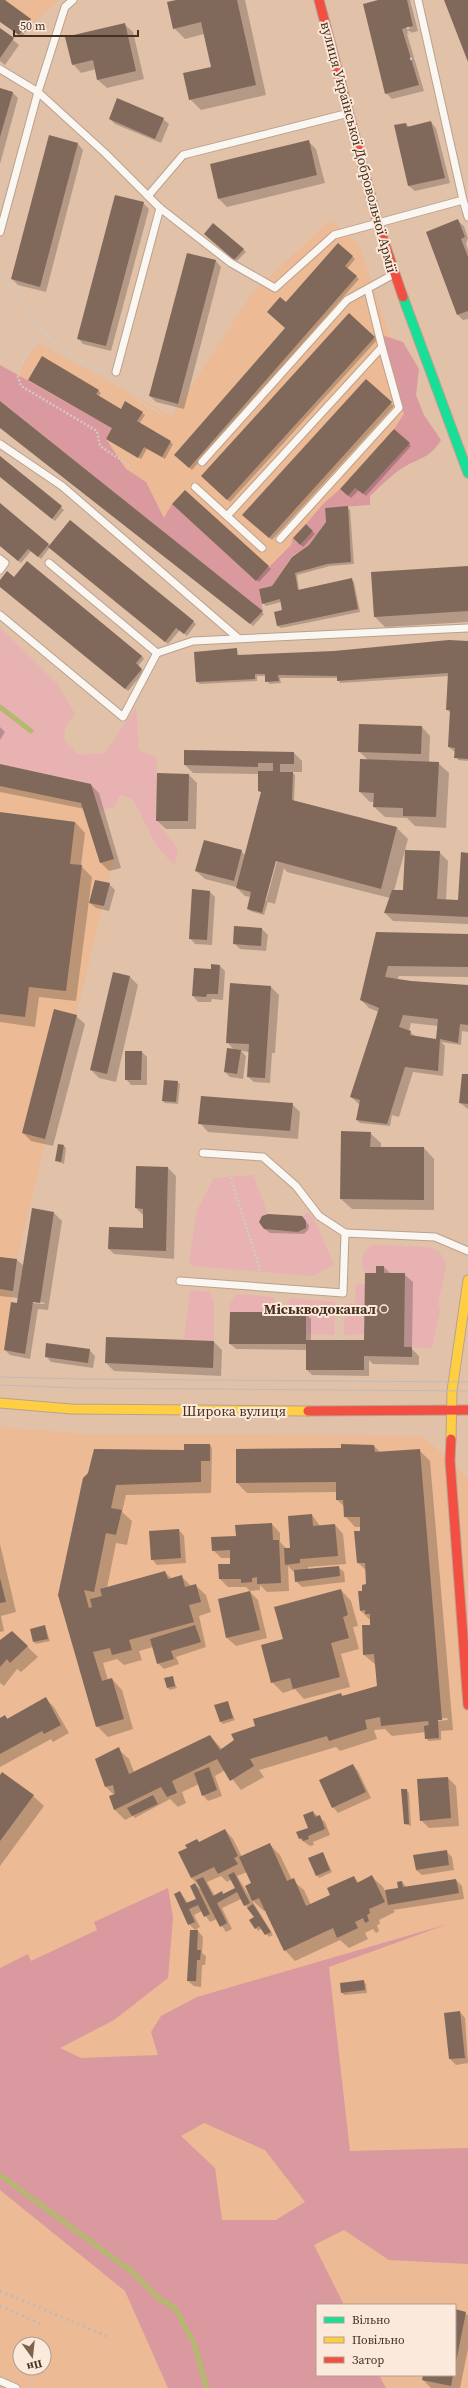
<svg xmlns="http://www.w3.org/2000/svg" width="468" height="2388" font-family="'Source Serif 4',serif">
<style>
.built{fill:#ecba94;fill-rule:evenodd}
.green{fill:#e8b2b3}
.forest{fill:#da989f;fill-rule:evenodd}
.shadow{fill:#0003;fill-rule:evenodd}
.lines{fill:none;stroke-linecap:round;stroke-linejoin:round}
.stream{stroke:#b4b96f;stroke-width:5}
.building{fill:#80695b;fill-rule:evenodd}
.lane-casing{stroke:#baa18e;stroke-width:9}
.fast-casing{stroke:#baa18e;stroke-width:11}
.slow-casing{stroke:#baa18e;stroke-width:11}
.jam-casing{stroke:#baa18e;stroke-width:11}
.path{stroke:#d3c9c1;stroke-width:2.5;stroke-dasharray:2 2;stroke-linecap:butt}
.lane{stroke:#faf6f2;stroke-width:7}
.fast{stroke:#16e098;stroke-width:9}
.slow{stroke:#ffcf43;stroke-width:9}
.jam{stroke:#f24e42;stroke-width:9}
.tram{stroke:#c2b9b3;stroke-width:1}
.rail{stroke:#c2b9b3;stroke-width:3;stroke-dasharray:2 4;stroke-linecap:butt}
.poi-dot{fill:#7d634e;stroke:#fbe9db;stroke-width:1.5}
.labels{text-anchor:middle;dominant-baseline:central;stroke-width:4;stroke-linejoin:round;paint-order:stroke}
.street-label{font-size:14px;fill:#47311e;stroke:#fbe9db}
.poi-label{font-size:14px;font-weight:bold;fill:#47311e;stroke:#fbe9db;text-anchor:end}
</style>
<rect width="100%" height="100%" fill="#e1c1a8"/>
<g class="built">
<polygon points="0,0 59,0 36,22 30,19 19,35 0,22"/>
<polygon points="331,220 360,247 391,341 416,429 364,498 348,506 325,508 326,522 309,545 292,556 272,586 164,518 7,387 38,343 172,416 253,292"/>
<polygon points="0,724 23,741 17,768 91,784 114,859 17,1259 4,1353 0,1353"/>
<path d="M0 1427 85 1434 423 1436 468 1478V2388H0ZM317 2305H455V2375H317ZM20 2344H44V2368H20Z"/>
</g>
<g class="green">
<polygon points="0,627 58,685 75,714 65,727 64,741 79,755 105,753 136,707 139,750 157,758 156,821 178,850 174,865 156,845 133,799 120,795 114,807 99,811 91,784 0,764"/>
<polygon points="253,1175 268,1214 260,1218 261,1228 267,1230 301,1232 307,1224 302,1216 308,1213 314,1219 334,1265 313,1276 192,1266 189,1259 197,1210 214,1178"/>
<path d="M372 1245 430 1247 440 1253 445 1261 446 1267 438 1303 440 1311 432 1348 404 1347 405 1273H384V1266H376V1273H365C359 1262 362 1251 372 1245Z"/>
<polygon points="356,1284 365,1284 364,1334 344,1335 344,1304 355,1303"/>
<polygon points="190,1290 210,1292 214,1305 214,1341 184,1340"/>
<polygon points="237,1294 274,1297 273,1312 230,1312 229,1304"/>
<polygon points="289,1298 335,1302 334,1335 306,1334 306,1312 288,1312"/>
</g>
<g class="forest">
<path d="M379 334 403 342 419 369 416 395 424 415 441 440C430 459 417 458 401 469 389 477 380 487 370 496V505L325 508 326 522 309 545 292 556 272 586 259 589 263 611 0 401V365L112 428 106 439 126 469 146 482 164 518 172 504 256 580 291 545 293 538 300 545 313 531 306 524 323 504 340 489 348 496 355 488 363 494 409 443 394 429 404 414Z"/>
<path d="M168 1888 173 1917 168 1978 114 2020 60 2048 81 2058 158 2055 151 2032 161 2016 197 1997 448 1924 329 1967 350 2151 468 2148V2264L389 2260 344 2230 314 2245 344 2305H317V2375H379L386 2388H168L125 2291 0 2190V1968L28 1954 31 1961 97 1930 94 1922ZM204 2123 265 2150 305 2202 276 2220H222L215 2168 181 2136Z"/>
</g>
<g class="shadow">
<polygon points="0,0 3,0 32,23 22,37 0,21"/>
<polygon points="180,0 245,0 266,95 201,110 190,99 212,68 204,34 185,39 174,28"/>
<polygon points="382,0 410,0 418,31 407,34 424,91 392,99 386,93"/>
<polygon points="124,24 133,32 144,79 107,88 98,80 96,69 81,73 73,64"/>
<polygon points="0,29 19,45 5,65 0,61"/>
<polygon points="0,89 12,92 18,98 0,164"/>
<polygon points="110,119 163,119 169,124 161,143 115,124"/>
<polygon points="431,122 436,128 450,183 415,191 409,186 406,124 410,128"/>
<polygon points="50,137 78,144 83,150 46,292 18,285 12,279"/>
<polygon points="308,141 316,149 325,183 227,207 219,199"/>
<polygon points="143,203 149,209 111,351 83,344 78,338"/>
<polygon points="458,221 464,226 468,238 466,244 468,250 468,319 463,320 458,315 427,232"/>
<polygon points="207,237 243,249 246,252 237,261"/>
<polygon points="338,244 355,259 347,269 359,279 192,470 178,457 286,328 286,303"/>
<polygon points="188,254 216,261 221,267 184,409 156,402 150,396"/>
<polygon points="349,315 377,340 230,502 202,476"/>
<polygon points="366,380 394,406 272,540 244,515"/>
<polygon points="32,382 98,390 101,393 98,397 121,410 142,413 145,415 139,424 173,444 165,459 147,449 141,459 109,441 113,429"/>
<polygon points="0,402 262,612 264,614 253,626 0,427"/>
<polygon points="394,430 411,446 366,496 359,490 351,498 341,489"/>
<polygon points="0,457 64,510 55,521 0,476"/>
<polygon points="185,491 271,569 259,582 173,504"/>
<polygon points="0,505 50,546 71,521 196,624 187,636 180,630 168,644 50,547 41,559 31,551 21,563 0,546"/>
<polygon points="347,507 350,510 354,564 330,566 297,575 299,590 351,579 354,582 360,612 281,628 278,626 284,610 281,602 266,606 263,603 272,587"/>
<polygon points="306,525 315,534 303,547 294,538"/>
<polygon points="468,567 468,622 385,627 375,617"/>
<polygon points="0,581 142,656 144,659 138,666 144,672 128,691 0,586"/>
<polygon points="468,642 468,761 458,760 456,753 449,747 451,713 447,710 449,676 340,683 338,678 280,678 281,683 269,684 266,676 257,676 257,681 200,684 197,682 237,649 239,656 334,652"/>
<polygon points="0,727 5,732 0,740"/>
<polygon points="422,727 430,736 429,762 438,763 449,773 446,828 415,826 407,818 385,817 374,807 374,802 370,802 360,792 368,760 359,751"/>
<path d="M185 751 294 753 302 761V772H292L295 775 294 801 397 828 408 839 394 891H402L439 852 448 861 446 900 459 901 468 854V924L393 921 385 913 390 898 287 872 284 868 275 904 268 902 264 915 250 911 248 909 251 897 245 896 236 887 205 879 196 871 241 851 245 855 262 793 259 790V774L193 773 185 765ZM275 859 277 861 266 901H264Z"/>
<polygon points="0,765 91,785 99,793 121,868 109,871 101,863 85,809 0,792"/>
<polygon points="189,775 197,783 196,829 166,829 157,821"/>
<polygon points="0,813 75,822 85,833 81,866 92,877 76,1001 39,997 35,1027 0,1022"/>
<polygon points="109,884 115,890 109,911 96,908 90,903"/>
<polygon points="210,892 215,897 212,945 195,944 190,938"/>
<polygon points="262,929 268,935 266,951 240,949 234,943"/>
<path d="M377 933 468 935V977L399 976 397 980 468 986V1032L462 1031 461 1045 441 1042 445 1046 443 1076 413 1072 399 1117 392 1115 390 1126 360 1123 357 1120 360 1105 351 1097 379 1012 369 1008 361 1000ZM411 1023 438 1026 437 1040 417 1038 409 1031Z"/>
<polygon points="220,966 225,971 223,1000 212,999 211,1002 198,1002 193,996 212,970"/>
<polygon points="114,973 130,977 138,985 116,1082 99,1078 91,1070"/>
<polygon points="271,987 279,995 275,1053 272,1053 270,1083 254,1082 248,1077 250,1052 241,1051 246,1056 243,1079 230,1077 225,1072 234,1050 227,1042"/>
<polygon points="76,1016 85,1024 53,1146 31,1141 23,1133"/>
<polygon points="142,1052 147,1057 147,1085 131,1085 126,1079"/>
<polygon points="468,1075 468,1109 460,1103"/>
<polygon points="177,1082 180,1084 178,1104 165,1103 163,1101"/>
<polygon points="292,1104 300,1112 298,1139 208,1132 200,1123"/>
<polygon points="370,1133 381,1143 381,1148 424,1148 434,1159 434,1210 352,1209 341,1199"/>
<polygon points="64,1146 66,1148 64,1164 57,1161"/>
<polygon points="137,1167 168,1168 176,1176 174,1259 114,1254 109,1249 144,1230 144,1216 136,1208"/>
<path d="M54 1213 62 1221 48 1310 38 1309 30 1359 10 1355 5 1350 18 1298 0 1296V1258L17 1260 24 1266ZM30 1300 45 1303 44 1304 33 1303Z"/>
<polygon points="260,1222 306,1222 309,1225 308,1230 304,1234 270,1233 262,1227"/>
<polygon points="377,1267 384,1267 391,1274 404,1274 413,1282 412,1349 419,1356 419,1365 373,1364 369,1360 369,1376 312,1375 307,1370 307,1350 236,1349 230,1344 306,1313 311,1319 311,1341 365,1341"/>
<polygon points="214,1342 222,1350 221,1376 114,1371 106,1363"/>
<polygon points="89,1350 95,1356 93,1368 51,1362 46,1356"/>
<polygon points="210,1445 212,1448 211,1493 126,1495 122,1512 132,1521 127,1545 116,1543 107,1588 165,1572 172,1579 181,1576 191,1586 195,1585 206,1595 211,1612 199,1616 206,1647 176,1657 179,1664 164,1669 158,1663 153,1647 139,1651 142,1660 124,1665 117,1659 103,1663 108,1680 112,1679 122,1690 133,1729 108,1737 97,1726 60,1595 84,1478"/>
<path d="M374 1446 380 1452 419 1450 430 1461 453 1730 441 1731V1740L428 1741 426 1732 392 1736 385 1729 374 1730 377 1739 340 1751 336 1747 259 1770 264 1777 241 1790 225 1770 215 1776 222 1796 208 1801 203 1795 199 1784 182 1792 186 1803 178 1807 170 1799 135 1818 133 1816 125 1820 115 1810 110 1797 114 1795 106 1787 118 1749 129 1759 134 1772 210 1736 222 1749 341 1694 344 1697 378 1686 376 1665 364 1655 363 1626H371V1621L360 1610 363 1592 367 1585V1571L358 1563 361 1527H355L345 1516V1507L337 1500V1492L247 1493 237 1483 341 1449ZM447 1718 448 1720 437 1721 435 1719Z"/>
<polygon points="312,1515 320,1526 335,1525 343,1534 346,1564 308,1567 308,1570 338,1567 344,1572 345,1582 302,1587 296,1581 294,1572 288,1566 289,1591 267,1592 260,1585 260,1590 250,1591 246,1587 228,1587 220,1579 231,1565 231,1558 221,1558 213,1550 237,1537 272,1524 280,1533 280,1542 287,1549 292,1549"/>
<polygon points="179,1530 184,1536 186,1563 157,1565 152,1559"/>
<polygon points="0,1544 16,1612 1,1616 4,1631 0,1632"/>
<polygon points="341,1590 351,1601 358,1626 353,1627 359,1649 341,1654 350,1687 304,1699 295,1689 283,1693 272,1682 284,1640"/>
<polygon points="250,1592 258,1600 267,1638 236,1646 227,1638 219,1600"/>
<polygon points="45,1626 50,1641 36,1644 34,1642"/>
<polygon points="12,1632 38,1657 21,1672 17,1669 4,1686 0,1683 0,1641"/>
<polygon points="172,1677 177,1688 170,1690 168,1688"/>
<polygon points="46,1699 54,1707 69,1733 53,1742 51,1739 0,1767 0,1719 5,1716 8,1719"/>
<polygon points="227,1702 235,1720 223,1724 220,1721"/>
<polygon points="353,1765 358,1771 371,1798 338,1813 333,1807"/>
<polygon points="0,1776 33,1796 44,1806 0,1866"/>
<polygon points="448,1778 456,1786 459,1826 429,1828 421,1820"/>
<polygon points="406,1790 409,1793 411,1826 404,1824"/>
<polygon points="313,1812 325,1822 330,1835 313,1842 314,1845 310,1846 300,1839 298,1833 310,1828"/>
<path d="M225 1830 233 1839 242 1857 269 1844 280 1855 292 1880 304 1890 311 1905 331 1895 354 1877 359 1883 372 1877 383 1887 387 1895 399 1889 402 1882 407 1888 456 1880 462 1886 464 1899 393 1910 395 1912 379 1920 380 1924 377 1925 379 1931 376 1933 373 1929 365 1933 368 1939 349 1948 340 1940 295 1961 285 1950 266 1910 264 1911 253 1901 246 1886 252 1884 247 1872 237 1876 273 1935 269 1937 262 1928 258 1931 256 1928 255 1918 241 1899 222 1908 232 1929 226 1932 217 1919 210 1922 202 1911 194 1915 200 1927 195 1930 189 1924 180 1892 188 1903 197 1899 195 1884 203 1891 191 1877 200 1843ZM221 1876 227 1882 232 1879 236 1889 224 1895 222 1893 215 1896 207 1882Z"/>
<polygon points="446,1851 452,1857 454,1870 422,1875 416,1870"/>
<polygon points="323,1853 332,1872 319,1878 317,1875"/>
<polygon points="198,1931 203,1937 202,1953 206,1956 205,1965 202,1965 201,1987 194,1986 188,1981"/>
<polygon points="363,1981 366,1984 367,1993 344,1995 342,1992"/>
<polygon points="460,2012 465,2018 468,2063 456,2065 450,2059"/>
<polygon points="455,2311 468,2315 468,2349 460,2388 431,2388 423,2380 424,2375 455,2375"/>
</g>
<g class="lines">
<g class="stream">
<polyline points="0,707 31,731"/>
<polyline points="0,2175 135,2274 157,2297 175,2308 193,2341 207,2388"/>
</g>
</g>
<g class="building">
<polygon points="0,0 5,0 31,19 19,35 0,22"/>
<polygon points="176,0 237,0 256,85 189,100 183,73 211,67 201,22 173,29 167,2"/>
<polygon points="378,0 407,0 413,26 402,29 419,85 385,94 363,4"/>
<polygon points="444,0 468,0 468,62"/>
<polygon points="125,23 136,71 97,80 93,60 72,65 65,37"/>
<polygon points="0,28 14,38 0,58"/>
<polygon points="0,88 13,92 0,137"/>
<polygon points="117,98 164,118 155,139 109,119"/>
<polygon points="431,121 445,178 408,186 394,125 406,123 407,127"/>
<polygon points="49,135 78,143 40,287 11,279"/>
<polygon points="309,140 317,175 218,199 210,164"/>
<polygon points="115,195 144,202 106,346 77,339"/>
<polygon points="458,219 465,237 461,239 468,257 468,311 457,315 426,232"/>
<polygon points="213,223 244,249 234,260 204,234"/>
<polygon points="338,243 353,256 345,266 357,276 189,468 174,455 285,328 267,312 280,297 286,302"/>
<polygon points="187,253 216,260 178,404 149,396"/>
<polygon points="349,313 375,337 227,500 201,476"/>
<polygon points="42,356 99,390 96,394 121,409 125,401 143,412 137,421 171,441 162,457 144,447 138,458 106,439 112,428 28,380"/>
<polygon points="366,379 392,402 269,538 242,515"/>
<polygon points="0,401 263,611 250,624 0,428"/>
<polygon points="394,429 410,443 363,494 355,488 348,496 340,489"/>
<polygon points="0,456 62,506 52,519 0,477"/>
<polygon points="185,490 269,566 256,581 172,504"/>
<polygon points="0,503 49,544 38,557 28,549 18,561 0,546"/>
<polygon points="348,506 351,562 327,564 295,573 298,590 352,578 358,609 277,626 274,612 282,610 280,599 262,604 259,589 272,586 292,557 309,545 326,522 325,508"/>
<polygon points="70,520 194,621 184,634 176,628 165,642 48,547"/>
<polygon points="306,524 313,531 300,545 293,538"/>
<polygon points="27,561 142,656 136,663 142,669 125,689 0,587 0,580 7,571 14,577"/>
<polygon points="468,566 468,611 374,617 371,572"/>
<polygon points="449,640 468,641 468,759 454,758 455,748 448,747 450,710 446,710 448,673 337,681 337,676 278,675 279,681 265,682 265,674 255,674 255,679 196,682 194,652 237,648 237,655 334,651"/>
<polygon points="359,724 422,726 421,754 358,752"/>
<polygon points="184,750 294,752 294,764 280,764 280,772 293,772 292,800 397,827 381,889 276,861 262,913 247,909 251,892 236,888 261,792 258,791 258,771 273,771 273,763 258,763 258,767 184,765"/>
<polygon points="360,759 439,762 436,817 403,816 403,808 373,807 374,793 359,792"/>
<polygon points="0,764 91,784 114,859 100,863 81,803 0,786"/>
<polygon points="157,773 189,774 188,821 156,821"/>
<polygon points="0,812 75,822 70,864 82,865 66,991 29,987 25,1017 0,1014"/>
<polygon points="204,840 242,850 234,881 195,871"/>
<polygon points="405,850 440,851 437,899 458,900 461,852 468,853 468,917 384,913 392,890 403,890"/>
<polygon points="95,880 110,883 104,906 89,903"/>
<polygon points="192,889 210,891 207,940 189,939"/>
<polygon points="234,926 262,928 261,946 233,944"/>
<path d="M376 932 468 934V967L388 966 385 977 411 981 468 985V1025L460 1024 458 1043 440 1039 438 1071 405 1067 387 1124 356 1120 360 1100 350 1097 379 1008 360 1000ZM403 1015 438 1019 436 1039 410 1035 411 1031 399 1027Z"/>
<polygon points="211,964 220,965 218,994 207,994 206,997 192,996 194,968 211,969"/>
<polygon points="113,972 130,976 107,1074 90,1070"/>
<polygon points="230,983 271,986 265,1078 247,1077 249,1044 226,1043"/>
<polygon points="54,1009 77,1015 45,1139 22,1133"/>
<polygon points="227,1048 241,1050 237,1074 224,1072"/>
<polygon points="125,1051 142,1051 141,1080 125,1080"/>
<polygon points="462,1074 468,1074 468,1104 459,1103"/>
<polygon points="164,1080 178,1081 176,1102 162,1101"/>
<polygon points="201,1096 293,1103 290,1131 198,1124"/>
<polygon points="341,1131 371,1132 370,1147 424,1147 424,1200 340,1199"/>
<polygon points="58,1144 64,1145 61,1162 55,1161"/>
<polygon points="136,1166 168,1167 166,1251 108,1249 109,1227 143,1228 143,1209 135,1208"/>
<polygon points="32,1208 54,1212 40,1303 33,1302 25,1354 4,1350 11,1302 17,1303"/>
<polygon points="268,1214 302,1216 306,1221 306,1228 298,1232 264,1229 259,1222 262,1216"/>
<polygon points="0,1257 17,1259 13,1291 0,1289"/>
<polygon points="376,1266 384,1266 384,1273 405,1273 404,1347 412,1347 412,1357 364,1356 364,1370 306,1370 306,1344 229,1344 230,1312 306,1312 306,1340 364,1340 365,1273 376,1273"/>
<polygon points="106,1337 214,1341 213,1368 105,1363"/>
<polygon points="46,1343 90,1349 88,1363 45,1357"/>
<polygon points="184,1444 210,1444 210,1461 201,1461 201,1482 116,1485 111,1508 122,1510 116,1535 106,1533 94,1592 84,1590 89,1608 92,1607 90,1599 102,1596 100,1589 165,1571 168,1579 182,1575 185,1587 196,1584 201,1602 189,1605 194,1622 129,1640 132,1650 112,1655 110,1648 93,1652 102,1681 112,1678 124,1719 96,1727 58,1595 83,1478 88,1473 94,1449 184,1450"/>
<polygon points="341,1444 374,1445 375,1452 420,1449 442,1720 438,1720 439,1738 425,1739 424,1726 429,1725 428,1721 381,1726 380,1717 365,1720 367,1729 329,1741 327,1736 250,1759 254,1766 230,1781 217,1759 172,1781 177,1793 167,1797 161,1787 114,1810 109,1796 115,1794 113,1785 105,1787 95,1759 119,1747 129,1774 210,1735 220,1750 234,1740 231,1734 255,1726 253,1719 341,1693 342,1696 377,1686 374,1654 363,1655 362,1625 370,1625 370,1614 365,1614 365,1610 360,1611 358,1591 362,1591 362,1585 366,1584 365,1563 357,1563 354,1531 360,1531 360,1517 344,1517 343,1500 336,1500 336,1482 236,1483 236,1449 341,1448"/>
<polygon points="312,1514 313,1526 335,1524 338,1556 300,1559 300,1563 285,1565 284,1548 290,1548 288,1516"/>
<polygon points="272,1523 273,1540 279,1540 281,1583 257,1584 257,1577 252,1578 252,1582 241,1583 241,1579 219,1579 218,1564 230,1564 230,1550 212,1551 211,1537 236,1536 235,1525"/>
<polygon points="179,1529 181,1558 151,1560 149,1531"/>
<polygon points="339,1566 340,1576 295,1582 294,1570"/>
<polygon points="0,1578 6,1602 0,1603"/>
<polygon points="341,1589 348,1615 343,1617 349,1638 331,1643 340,1677 293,1689 290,1678 271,1683 261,1645 283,1639 274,1607"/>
<polygon points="250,1591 260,1630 226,1638 218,1599"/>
<polygon points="45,1625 48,1639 33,1642 30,1629"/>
<polygon points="195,1625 201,1642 171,1651 174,1659 157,1664 150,1639"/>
<polygon points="12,1631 28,1646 10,1663 7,1659 0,1667 0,1640"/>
<polygon points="173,1676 175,1686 167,1688 164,1678"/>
<polygon points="46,1697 61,1725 44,1734 42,1731 0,1754 0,1718 5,1715 7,1719"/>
<polygon points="228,1701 233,1718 220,1722 214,1705"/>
<polygon points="353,1764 366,1792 332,1808 319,1780"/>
<polygon points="209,1767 217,1790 202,1796 194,1773"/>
<polygon points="2,1772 34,1795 0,1841 0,1775"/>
<polygon points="448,1777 451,1818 420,1821 417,1779"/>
<polygon points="401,1789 407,1789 409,1824 404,1824"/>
<polygon points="153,1795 158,1804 132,1816 127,1808"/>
<polygon points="313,1811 315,1817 320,1815 325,1829 308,1836 309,1839 303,1841 302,1838 299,1839 296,1832 308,1828 303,1815"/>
<polygon points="225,1829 238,1856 234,1858 238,1864 218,1874 214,1867 191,1878 178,1852 187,1848 185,1845 197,1839 199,1842"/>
<polygon points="270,1843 287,1881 294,1878 306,1906 330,1895 327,1888 354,1876 357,1883 372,1875 385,1902 369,1909 370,1913 367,1915 369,1921 365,1923 363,1918 355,1922 358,1928 337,1938 333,1928 284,1951 259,1898 252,1901 245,1886 251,1883 239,1857"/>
<polygon points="447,1850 449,1865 416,1870 413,1855"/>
<polygon points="323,1852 330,1870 316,1876 308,1858"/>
<polygon points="234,1872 250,1903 244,1906 237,1892 217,1903 227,1923 220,1927 196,1880 203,1877 213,1896 222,1891 223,1894 235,1888 228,1875"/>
<polygon points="456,1879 459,1893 388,1905 385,1890 398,1888 397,1882 402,1881 403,1887"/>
<polygon points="195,1883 210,1914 204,1917 198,1905 189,1909 195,1922 188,1925 174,1894 180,1891 186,1903 196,1899 190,1886"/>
<polygon points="253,1904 271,1932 265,1935 259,1926 255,1929 249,1920 254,1917 247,1908"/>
<polygon points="190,1930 198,1930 197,1950 201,1950 200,1960 197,1960 196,1981 187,1981"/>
<polygon points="364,1980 365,1990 341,1993 340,1983"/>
<polygon points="460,2011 465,2058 449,2059 444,2013"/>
<polygon points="455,2309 466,2312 456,2362 455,2362"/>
<polygon points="423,2375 453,2375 451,2386 422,2380"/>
</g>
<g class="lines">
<g class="lane-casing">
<g id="lane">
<polyline points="0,69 38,92 105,153 160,208 231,263 275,288 334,235 463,200 418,0"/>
<polyline points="148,196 183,155 349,113"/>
<polyline points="463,200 468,217"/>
<polyline points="0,232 38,92 65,7 73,0"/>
<polyline points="116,372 160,208"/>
<polyline points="0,444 62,486 238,638"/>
<polyline points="202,462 347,300 394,274"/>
<polyline points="195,487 262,548"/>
<polyline points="227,516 382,347 368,290"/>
<polyline points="280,539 399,408 382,347"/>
<polyline points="0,559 5,563 0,570"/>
<polyline points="49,563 157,653 193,641 468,628"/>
<polyline points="0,615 123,717 157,653"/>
<polyline points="203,1153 263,1157 296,1186 319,1216 345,1233"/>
<polyline points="180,1281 343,1293 345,1233 435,1237 468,1251"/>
<polyline points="0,2381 16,2388"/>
</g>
</g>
<g class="fast-casing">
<polyline id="fast" points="403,297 468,473"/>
</g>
<g class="slow-casing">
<g id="slow">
<polyline points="0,1403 71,1409 308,1411"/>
<polyline points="451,1439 452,1391 468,1280"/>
</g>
</g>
<g class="jam-casing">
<g id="jam">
<polyline points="319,0 378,224 403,297"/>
<polyline points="308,1411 468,1410"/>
<polyline points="451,1439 450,1461 468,1705"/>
</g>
</g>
<g class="path">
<polyline points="408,27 409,34 414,33"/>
<polyline points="410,59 419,57"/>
<polyline points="0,273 41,330"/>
<path d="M105 370C81 368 59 345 41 330L20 367 18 377 21 386 97 431 100 446 130 466"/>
<polyline points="123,381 140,402 163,415"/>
<polyline points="227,1166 262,1276"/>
<polyline points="281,1312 281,1299"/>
<polyline points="339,1340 339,1303"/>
</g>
<use href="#lane" class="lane"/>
<use href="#fast" class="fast"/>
<use href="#slow" class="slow"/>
<use href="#jam" class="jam"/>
<g class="tram">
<polyline points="0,1377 80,1379 468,1382"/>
<polyline points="0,1385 80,1388 468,1391"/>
</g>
<g class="rail">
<polyline points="0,2291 109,2337"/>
<polyline points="0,2306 41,2324"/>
</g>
</g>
<circle class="poi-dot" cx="384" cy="1309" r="4"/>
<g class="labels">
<g class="street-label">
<text transform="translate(359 147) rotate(75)">вулиця Української Добровольчої Армії</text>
<text x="234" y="1411">Широка вулиця</text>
</g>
<g class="poi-label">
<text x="376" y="1309">Міськводоканал</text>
</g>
</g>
<rect x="316" y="2304" width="140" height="72" fill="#fbe9db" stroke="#b39f8f"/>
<rect x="324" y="2317" width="20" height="6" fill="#16e098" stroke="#b39f8f"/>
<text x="352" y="2324" font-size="12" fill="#47311e">Вільно</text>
<rect x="324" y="2337" width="20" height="6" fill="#ffcf43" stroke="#b39f8f"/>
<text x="352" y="2344" font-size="12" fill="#47311e">Повільно</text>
<rect x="324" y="2357" width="20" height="6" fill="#f24e42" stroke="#b39f8f"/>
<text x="352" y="2364" font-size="12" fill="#47311e">Затор</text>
<g transform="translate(32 2356) rotate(165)"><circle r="19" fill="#fbe9db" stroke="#b39f8f"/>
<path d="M0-3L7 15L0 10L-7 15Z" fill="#7d634e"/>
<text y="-6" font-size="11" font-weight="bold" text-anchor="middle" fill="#47311e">Пн</text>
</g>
<path d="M14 30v6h124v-6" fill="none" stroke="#47311e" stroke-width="2"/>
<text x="20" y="30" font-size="12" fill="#47311e" stroke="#fbe9db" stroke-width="3" paint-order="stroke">50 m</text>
</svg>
